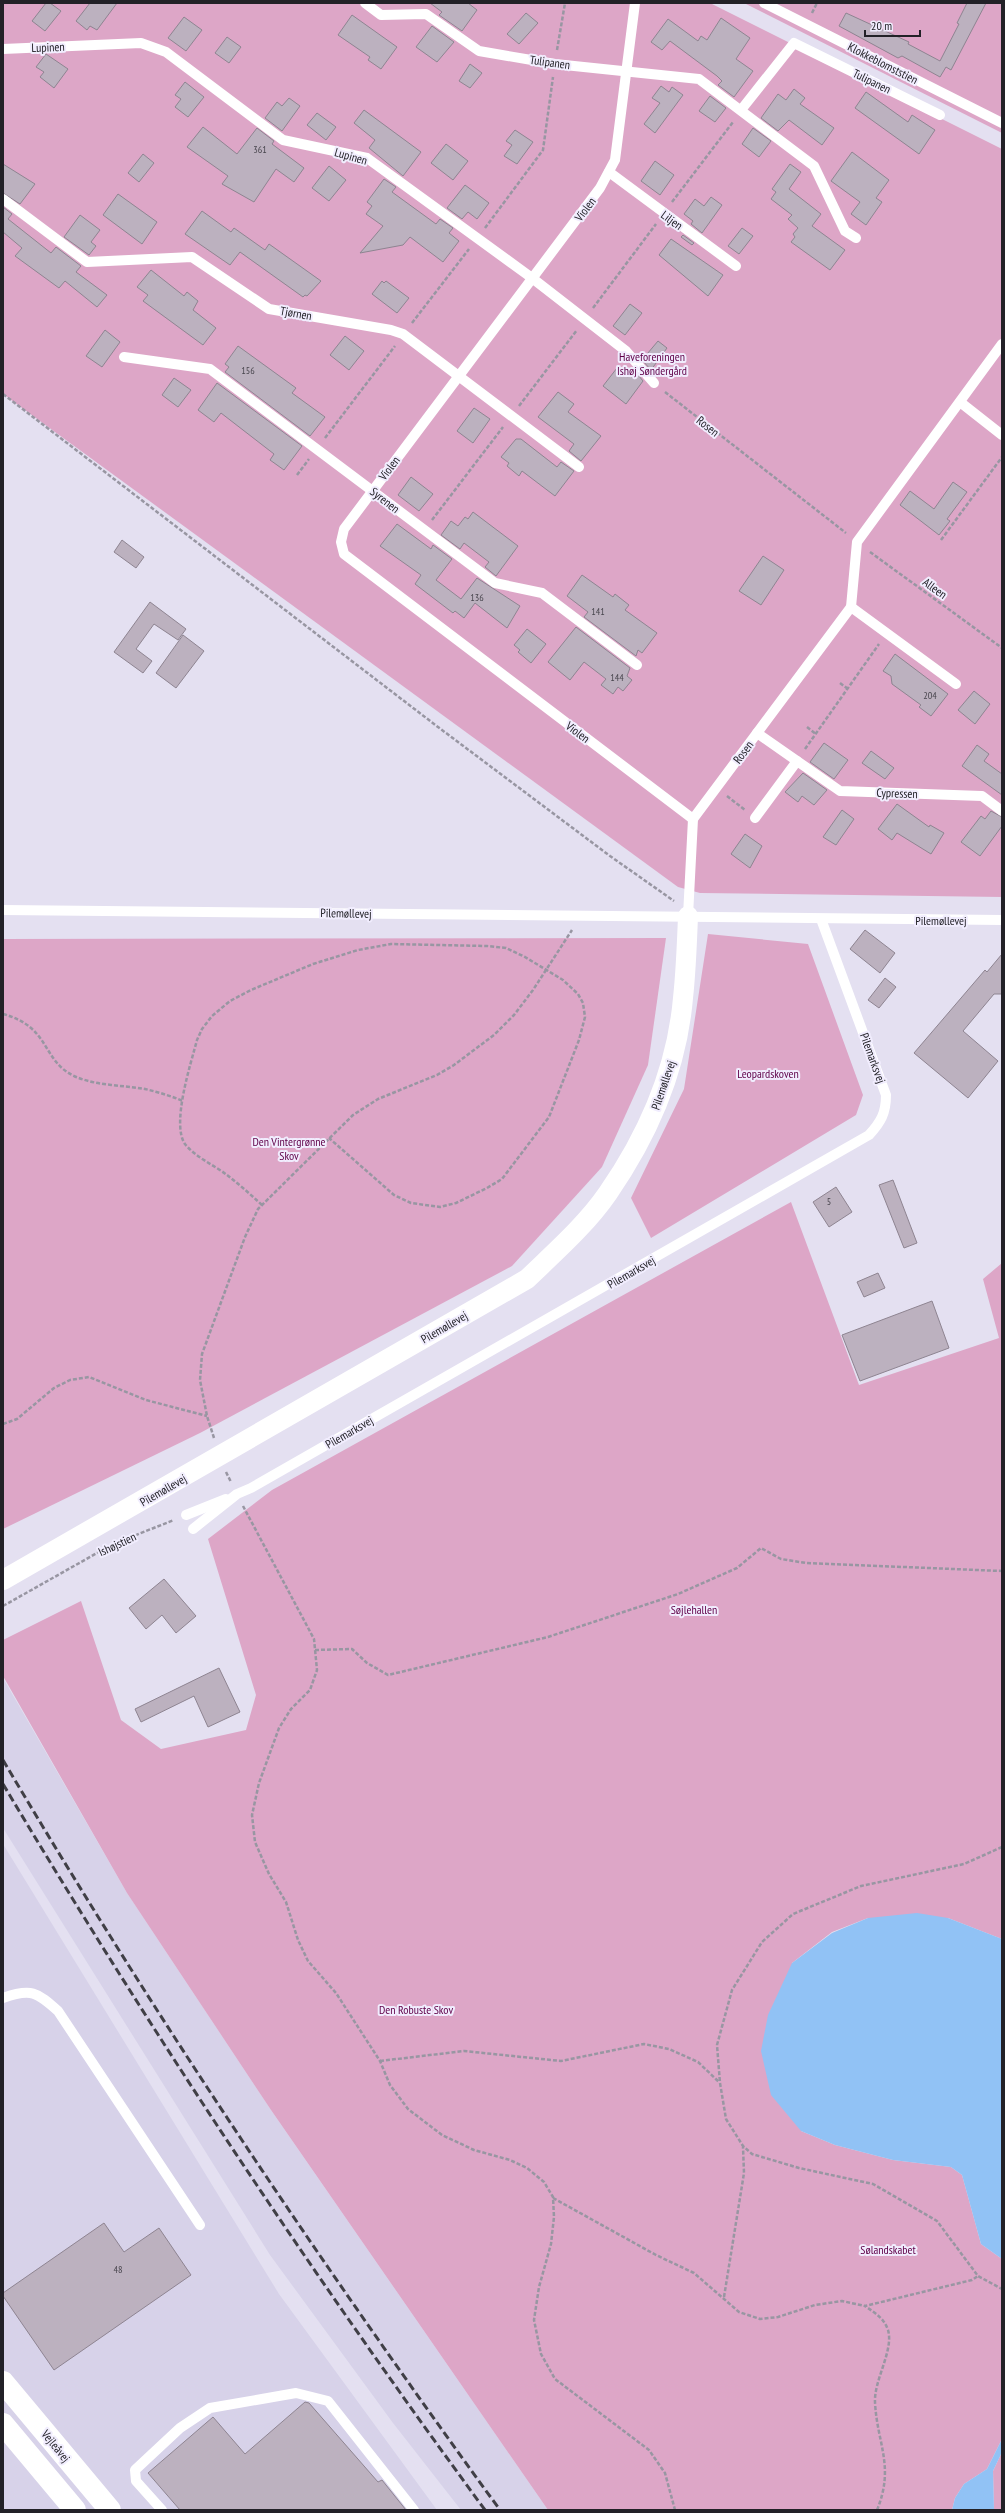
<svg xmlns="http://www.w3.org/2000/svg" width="1005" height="2513" font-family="'PT Sans Narrow',sans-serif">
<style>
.built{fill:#d7d2e9}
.green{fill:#dda6c7}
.water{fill:#91c2f5}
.building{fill:#bcb1bf;stroke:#8e8491}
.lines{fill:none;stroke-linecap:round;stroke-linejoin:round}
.path{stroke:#9896a2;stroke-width:2.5;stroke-dasharray:4 2;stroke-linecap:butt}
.service{stroke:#fff;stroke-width:10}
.minor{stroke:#fff;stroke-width:20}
.tertiary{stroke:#fff;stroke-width:22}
.rail{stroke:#403f46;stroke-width:3;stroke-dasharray:8 4;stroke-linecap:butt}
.labels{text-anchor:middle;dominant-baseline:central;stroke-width:4;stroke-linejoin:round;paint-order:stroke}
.number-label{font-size:10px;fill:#48454d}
.street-label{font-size:12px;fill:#222127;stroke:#f1edfe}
.park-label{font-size:12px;fill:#5f0048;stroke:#f1edfe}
</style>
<rect width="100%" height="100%" fill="#e4e0f1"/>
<g class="built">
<polygon points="3,1678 127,1893 271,2110 548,2510 461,2510 393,2423 270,2255 3,1828"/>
<polygon points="3,1844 279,2294 437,2510 3,2510"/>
</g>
<g class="green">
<polygon points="3,3 710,3 1002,149 1002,897 700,893 678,887 3,394"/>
<polygon points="744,3 1002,3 1002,133"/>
<polygon points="708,934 808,944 863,1095 856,1115 651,1238 631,1198 684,1089"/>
<polygon points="666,938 648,1065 602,1167 512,1266 200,1433 3,1529 3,939"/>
<polygon points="791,1202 859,1385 999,1338 983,1279 1002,1263 1002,1939 948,1918 868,1918 832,1932 792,1963 801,2131 835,2145 893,2160 951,2167 962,2175 981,2244 1002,2259 1002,2439 987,2469 964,2484 955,2498 952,2510 548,2510 271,2110 127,1893 3,1676 3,1640 81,1601 121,1720 161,1749 246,1730 256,1695 208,1539 272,1490"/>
<polygon points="1002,2452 1002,2510 994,2510 993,2471"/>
</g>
<g class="water">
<polygon points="917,1913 948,1918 1002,1939 1002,2259 981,2244 962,2175 951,2167 893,2160 835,2145 801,2131 771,2095 761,2051 768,2015 792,1963 832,1933 868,1918"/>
<polygon points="1002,2439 1002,2452 993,2471 994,2510 952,2510 955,2498 964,2484 987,2469"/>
</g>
<g class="building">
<polygon points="46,3 50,3 61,11 45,31 32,21"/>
<polygon points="90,3 117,3 97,30 90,26 87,30 76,21"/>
<polygon points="430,3 468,3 477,10 462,31 439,15 442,12"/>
<polygon points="967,3 986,3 951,70 946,67 940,77 902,56 898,58 839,26 846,13 909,42 908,44 940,61 959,24 957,23"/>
<polygon points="526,13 538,23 519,44 507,34"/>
<polygon points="352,15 397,47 381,69 368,60 370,57 338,35"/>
<polygon points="184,17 202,30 186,51 168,38"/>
<polygon points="721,18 750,38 736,59 753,71 734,97 718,85 722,81 717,76 670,41 662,50 651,42 668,19 698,41 701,36 707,40"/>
<polygon points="432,26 454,42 437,62 416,47"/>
<polygon points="227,37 241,47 229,63 215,53"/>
<polygon points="46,54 68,69 54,88 40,77 44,72 36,67"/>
<polygon points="470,64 482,73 470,88 459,81"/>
<polygon points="185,82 204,97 188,117 175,107 181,99 175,95"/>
<polygon points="661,86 669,92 672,87 683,95 655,133 644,124 660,103 652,98"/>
<polygon points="794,89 805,98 800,104 834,128 822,145 789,120 778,131 761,118 778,94 786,100"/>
<polygon points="866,92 908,122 912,115 935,130 919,154 855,108"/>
<polygon points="710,96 726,108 715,122 699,111"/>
<polygon points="289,98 300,106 282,131 265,118 277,102 282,106"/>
<polygon points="364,110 421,152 403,176 369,148 375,140 354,123"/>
<polygon points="317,113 336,127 326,140 307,125"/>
<polygon points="203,127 237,154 257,128 274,141 272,144 304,168 294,182 276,169 254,202 222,184 228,176 187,147"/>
<polygon points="753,128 771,141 759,157 742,144"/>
<polygon points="515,130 533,142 517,164 504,156 512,145 506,141"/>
<polygon points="446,144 468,161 453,180 431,163"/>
<polygon points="852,152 889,180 876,198 882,202 866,225 851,214 860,202 831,181"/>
<polygon points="143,154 154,163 139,182 128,173"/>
<polygon points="655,161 674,175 660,195 641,181"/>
<polygon points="3,164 35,184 20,204 3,193"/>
<polygon points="790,164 801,172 789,189 821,214 812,226 845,250 830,270 791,242 795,237 793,234 798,228 788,219 792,215 771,199 776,192 772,189"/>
<polygon points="329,166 346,180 329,201 312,188"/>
<polygon points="384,179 396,187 392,192 436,224 440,219 453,228 449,233 459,241 443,262 410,237 403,245 360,253 383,226 366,214 372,206 367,202"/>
<polygon points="465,185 489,203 477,219 468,212 462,219 447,208"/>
<polygon points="118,194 157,222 142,244 103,215"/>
<polygon points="711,197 722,205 702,233 691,224 693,221 684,214 695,199 704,206"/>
<polygon points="3,207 12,214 8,219 51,253 56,247 81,266 76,272 107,295 97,307 65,281 59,288 15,256 22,248 3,232"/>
<polygon points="202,211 231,232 234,228 265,250 269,244 321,281 307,296 305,295 303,297 240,252 230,265 185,234"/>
<polygon points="80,215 100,230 91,242 96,246 89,255 64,237"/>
<polygon points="742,228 753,236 739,254 728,246"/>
<polygon points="683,235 694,243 692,245 681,237"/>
<polygon points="671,239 723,275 708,296 659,255"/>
<polygon points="151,270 184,296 187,292 198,301 193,310 216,328 203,345 143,301 148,295 137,287"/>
<polygon points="382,281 384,283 386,281 409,298 397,313 372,294"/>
<polygon points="630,304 642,313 625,335 613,326"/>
<polygon points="105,330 120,342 102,367 86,356"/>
<polygon points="345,336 364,351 349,370 330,355"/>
<polygon points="658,341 667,348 651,370 642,360"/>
<polygon points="238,346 296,388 292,393 325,417 310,436 225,372 229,367 225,364"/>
<polygon points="617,368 628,377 634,370 643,381 626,404 603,386"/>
<polygon points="174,378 191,390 178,407 162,395"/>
<polygon points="217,383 302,446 284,470 270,460 274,454 221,413 214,422 198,410"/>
<polygon points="558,392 574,404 568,412 601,436 581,461 569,451 574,444 538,417"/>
<polygon points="474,408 490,419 473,443 457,431"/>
<polygon points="516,439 521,439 557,467 561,462 574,471 555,496 522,471 519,476 507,466 509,463 501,457"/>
<polygon points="411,477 433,494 419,511 398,495"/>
<polygon points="953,482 967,492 947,519 950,521 939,535 900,505 910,491 934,509"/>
<polygon points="473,512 518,546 496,576 485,567 489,562 464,543 460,549 441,535 451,521 458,526 465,517 468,519"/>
<polygon points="397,524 431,549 433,545 452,559 436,580 461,599 477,578 520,606 507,628 475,603 464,618 455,611 453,613 415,584 421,575 380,546"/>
<polygon points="122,540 144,557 136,568 114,552"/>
<polygon points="763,556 784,570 761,605 739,591"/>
<polygon points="582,575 613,597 615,594 629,605 625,610 657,633 642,653 638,650 636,656 584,617 588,612 567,596"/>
<polygon points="150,602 186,629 178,640 154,624 136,649 152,661 143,673 114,652"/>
<polygon points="576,627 630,668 627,676 632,680 623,691 618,687 613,694 601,685 606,679 584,662 570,680 548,662"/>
<polygon points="527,629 546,644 531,663 518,652 520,650 514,645"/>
<polygon points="183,635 204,651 176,688 156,673"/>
<polygon points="895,654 948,694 931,716 919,707 921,705 892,684 891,676 883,671"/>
<polygon points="974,691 990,704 975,724 958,710"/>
<polygon points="824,743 848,760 834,779 810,762"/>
<polygon points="977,745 989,754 984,761 1002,774 1002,795 962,766"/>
<polygon points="871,751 894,768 885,779 862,763"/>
<polygon points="803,773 827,790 814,805 802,796 798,802 785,792"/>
<polygon points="897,804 929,827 930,825 944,833 931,854 897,833 892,840 878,829"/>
<polygon points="842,810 854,819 836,845 823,837"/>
<polygon points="991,811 1002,817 1002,826 980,856 961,842 981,816 985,819"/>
<polygon points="745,834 762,846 750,868 731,854"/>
<polygon points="865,930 895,953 880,973 850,949"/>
<polygon points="1002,954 1002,994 994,994 963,1031 998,1061 968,1098 914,1053 985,970 987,972"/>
<polygon points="885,978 896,987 879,1008 868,1000"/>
<polygon points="893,1180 917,1243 904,1248 879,1185"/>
<polygon points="836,1187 852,1212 829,1227 813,1202"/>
<polygon points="878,1273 885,1288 864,1297 857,1282"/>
<polygon points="932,1301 949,1348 860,1381 842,1335"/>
<polygon points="164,1579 196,1616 176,1633 162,1615 146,1629 129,1608"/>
<polygon points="219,1668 240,1712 208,1727 194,1696 141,1722 135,1709"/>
<polygon points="104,2223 124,2252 159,2228 191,2275 54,2370 3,2296 3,2293"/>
<polygon points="305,2402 309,2403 378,2482 382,2480 406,2510 180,2510 148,2473 213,2417 245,2454"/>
</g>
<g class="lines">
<g class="path">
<polyline points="812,13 817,3"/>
<polyline points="557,50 565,3"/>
<polyline points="672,202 733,122"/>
<polyline points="485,228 543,150 553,77"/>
<polyline points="593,308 656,224"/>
<polyline points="412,323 469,249"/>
<polyline points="665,392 846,533"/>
<polyline points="3,394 438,727 610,856 674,901"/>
<polyline points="519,406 577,330"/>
<polyline points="325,438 395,346"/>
<polyline points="297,475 309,459"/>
<polyline points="432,520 503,427"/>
<polyline points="941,540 1002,457"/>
<polyline points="870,552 1002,648"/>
<polyline points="840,683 848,689"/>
<polyline points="807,727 816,734"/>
<polyline points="805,749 879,644"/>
<polyline points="727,796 745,810"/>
<path d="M3 1014C51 1027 41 1060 74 1076 96 1086 122 1085 145 1089 158 1092 171 1096 183 1101"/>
<path d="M262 1205C251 1195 239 1184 227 1175 214 1165 195 1157 185 1144 171 1124 191 1063 197 1040L202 1029 212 1016 230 1001 251 990 313 964 358 950 391 944 487 946 506 948 525 957 563 980 578 994 583 1003 585 1017 579 1040 549 1117 502 1179 487 1188 456 1203 440 1207 411 1203 394 1195 329 1138"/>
<polyline points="3,1424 17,1419 54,1388 70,1380 89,1377 146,1400 207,1416"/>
<polyline points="214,1438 207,1416 200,1380 202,1354 245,1237 258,1209 353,1115 378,1099 437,1075 454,1065 494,1035 514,1015 533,990 572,930"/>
<polyline points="226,1472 231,1482"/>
<polyline points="243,1506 314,1639 317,1670 310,1690 291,1709 279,1728 259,1783 252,1815 255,1842 269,1874 286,1902 298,1940 308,1961 336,1993 380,2061 390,2085 408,2109 442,2135 474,2150 510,2160 527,2168 544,2182 553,2197 554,2217 551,2244 539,2287 534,2320 541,2354 555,2379 649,2450 665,2473 675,2510"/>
<polyline points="3,1606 113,1544 174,1520"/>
<polyline points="315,1650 352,1649 367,1663 388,1675 548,1637 678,1594 737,1568 761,1548 781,1559 806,1563 1002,1571"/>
<polyline points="1002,1847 964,1864 861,1886 793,1914 762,1942 732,1990 717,2045 720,2083 726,2119 743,2146 752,2154 799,2168 873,2184 937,2221 978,2276 1002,2289"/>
<polyline points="380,2061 464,2051 561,2061 644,2044 669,2049 698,2062 719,2082"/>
<polyline points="553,2198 656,2255 694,2273 739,2312 760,2319 778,2317 815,2305 842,2301 865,2306"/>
<polyline points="724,2297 744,2173 743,2147"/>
<path d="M877 2510C895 2466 877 2444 875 2402 874 2380 894 2350 888 2330 884 2318 875 2313 865 2306L972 2280 978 2276"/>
</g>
<g class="service">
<polyline points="365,3 381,15 426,14 479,51 555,64 699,79 814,166 845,231 856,238"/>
<polyline points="635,3 615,160 600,188 344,529 341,542 344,554 693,819"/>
<polyline points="764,3 1002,123"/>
<polyline points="3,49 141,43 166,52 283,140 367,158 532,278 626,351 654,383"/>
<polyline points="741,110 794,43 940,115"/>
<polyline points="609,172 736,266"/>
<polyline points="3,199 87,262 192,257 269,309 391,330 403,334 579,467"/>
<polyline points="124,357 210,369 495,583 542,593 637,665"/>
<polyline points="960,402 1002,435"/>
<polyline points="851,607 956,684"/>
<polyline points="757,733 840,791 982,796 1002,811"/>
<polyline points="755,818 797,761"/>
<polyline points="3,910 1002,920"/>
<polyline points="688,916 693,819 851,607 857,542 1002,344"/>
<polyline points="186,1515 226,1499"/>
<path d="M193 1529 237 1494 251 1488 869 1135C881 1122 886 1113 886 1095L821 919"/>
<path d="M3 1998C31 1988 37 1992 58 2011L200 2225"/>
<polyline points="162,2510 136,2481 135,2470 180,2428 210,2408 296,2393 328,2401 414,2510"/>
</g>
<path class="minor" d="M3 1580 527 1279C555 1252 586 1225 608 1193 648 1135 677 1068 683 998 686 971 687 943 688 916"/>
<g class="tertiary">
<polyline points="3,2382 110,2510"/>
<polyline points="3,2424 75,2510"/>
</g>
<g class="rail">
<path d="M3 1760C156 2019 323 2267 500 2510"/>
<path d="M3 1784C152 2034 313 2276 485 2510"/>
</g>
</g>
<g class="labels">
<g class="number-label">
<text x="260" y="149">361</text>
<text x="248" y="370">156</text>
<text x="477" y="597">136</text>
<text x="598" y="611">141</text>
<text x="617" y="677">144</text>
<text x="930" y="695">204</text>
<text x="829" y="1201">5</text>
<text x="118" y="2269">48</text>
</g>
<g class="street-label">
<text transform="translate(48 47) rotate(-2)">Lupinen</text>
<text transform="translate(550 62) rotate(8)">Tulipanen</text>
<text transform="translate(883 63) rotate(27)">Klokkeblomststien</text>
<text transform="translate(872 81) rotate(26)">Tulipanen</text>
<text transform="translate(351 156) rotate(16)">Lupinen</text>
<text transform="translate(585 209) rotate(-53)">Violen</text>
<text transform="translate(672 220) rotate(36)">Liljen</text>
<text transform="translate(296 313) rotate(10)">Tjørnen</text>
<text transform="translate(708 426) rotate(38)">Rosen</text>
<text transform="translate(389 468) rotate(-53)">Violen</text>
<text transform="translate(385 500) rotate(38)">Syrenen</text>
<text transform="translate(935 588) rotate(36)">Alleen</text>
<text transform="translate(578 732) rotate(37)">Violen</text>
<text transform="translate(743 752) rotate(-53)">Rosen</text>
<text transform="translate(897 793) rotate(2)">Cypressen</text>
<text transform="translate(346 913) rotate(1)">Pilemøllevej</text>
<text x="941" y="920">Pilemøllevej</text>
<text transform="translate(873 1058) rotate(70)">Pilemarksvej</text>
<text transform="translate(663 1085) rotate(-71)">Pilemøllevej</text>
<text transform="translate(631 1272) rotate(-30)">Pilemarksvej</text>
<text transform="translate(444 1327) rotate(-30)">Pilemøllevej</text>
<text transform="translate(349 1432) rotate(-30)">Pilemarksvej</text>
<text transform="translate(163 1490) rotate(-30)">Pilemøllevej</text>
<text transform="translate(117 1544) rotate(-25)">Ishøjstien</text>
<text transform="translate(56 2446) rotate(51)">Vejleåvej</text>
</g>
<g class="park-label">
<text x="652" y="356">Haveforeningen<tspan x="652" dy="14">Ishøj Søndergård</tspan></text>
<text x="768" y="1073">Leopardskoven</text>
<text x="289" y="1141">Den Vintergrønne<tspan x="289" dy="14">Skov</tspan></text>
<text x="694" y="1609">Søjlehallen</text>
<text x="416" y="2009">Den Robuste Skov</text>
<text x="888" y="2249">Sølandskabet</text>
</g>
</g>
<rect width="1005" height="2513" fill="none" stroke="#222127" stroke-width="8"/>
<path d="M865 30v6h55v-6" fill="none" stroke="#222127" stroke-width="2"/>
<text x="871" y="30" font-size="12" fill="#222127" stroke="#f1edfe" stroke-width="3" paint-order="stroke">20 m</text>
</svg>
